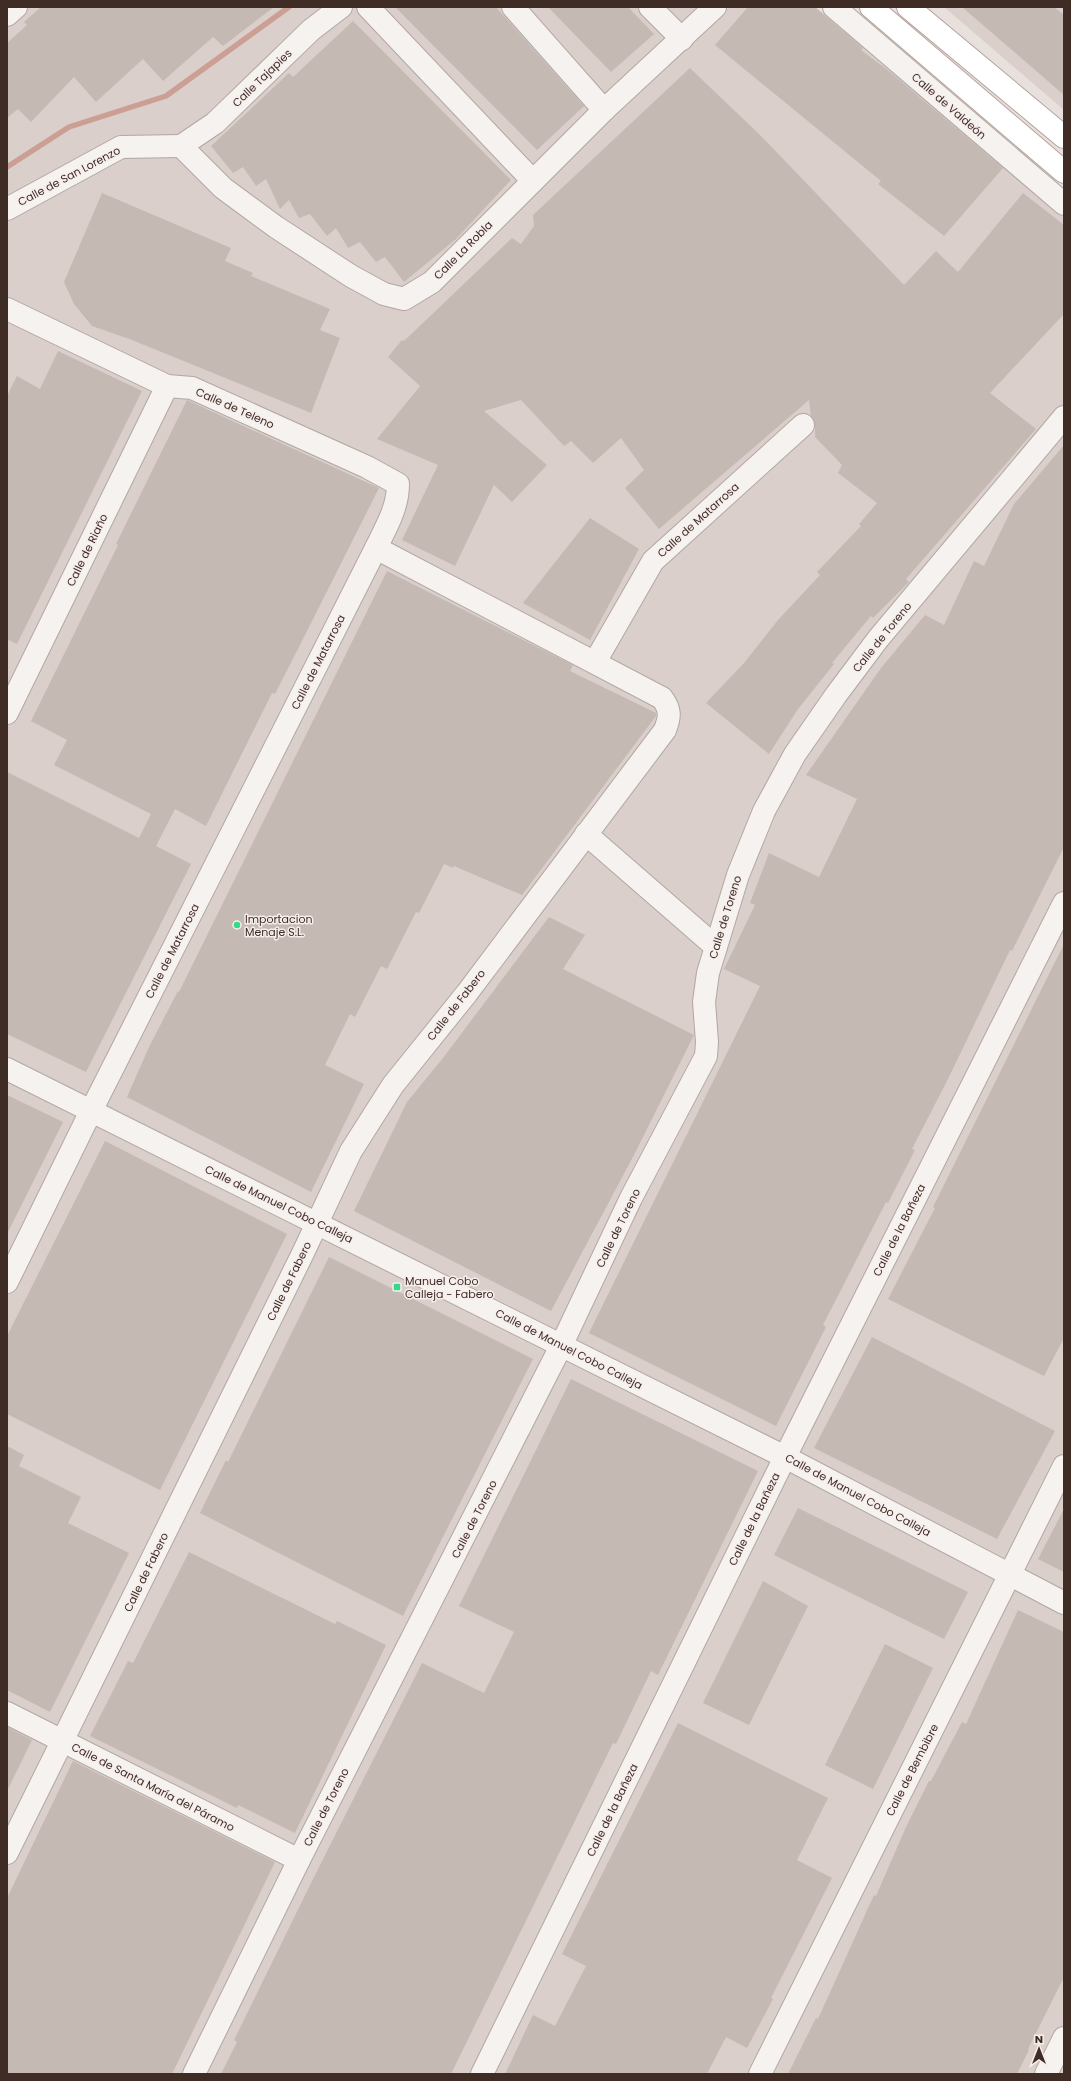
<svg xmlns="http://www.w3.org/2000/svg" width="1071" height="2081" font-family="Poppins,sans-serif">
<style>
.built{fill:#dacfca}
.lines{fill:none;stroke-linecap:round;stroke-linejoin:round}
.stream{stroke:#cb9f94;stroke-width:5.5}
.building{fill:#c5b9b4}
.minor-casing{stroke:#b2a7a2;stroke-width:24}
.major-casing{stroke:#b4a29b;stroke-width:24}
.minor{stroke:#f6f2f0;stroke-width:22}
.major{stroke:#fff;stroke-width:22}
.poi-dot{fill:#37d88b;stroke:#f6eeec;stroke-width:1.5}
.labels{text-anchor:middle;dominant-baseline:central;stroke-width:3;stroke-linejoin:round;paint-order:stroke}
.street-label{font-size:11px;fill:#3f2d25;stroke:#f6eeec}
.poi-label{font-size:11px;fill:#3f2d25;stroke:#f6eeec;text-anchor:start}
</style>
<rect width="100%" height="100%" fill="#e8e0dd"/>
<g class="built">
<polygon points="7,7 815,7 1064,207 1064,2074 7,2074"/>
<polygon points="944,7 1064,7 1064,110"/>
</g>
<g class="lines">
<polyline class="stream" points="7,167 69,127 166,96 289,7"/>
</g>
<g class="building">
<polygon points="41,7 274,7 223,46 213,37 163,81 143,59 96,102 74,77 31,122 18,109 7,118 7,43 27,25 24,22"/>
<polygon points="395,7 496,7 584,106 537,150"/>
<polygon points="548,7 628,7 654,34 611,72"/>
<polygon points="748,7 815,7 863,48 861,50 889,71 1003,168 944,236 878,184 881,181 715,45"/>
<polygon points="962,7 1054,7 1064,15 1064,95"/>
<polygon points="353,21 511,180 456,239 404,282 385,257 376,262 360,242 348,248 336,228 327,236 310,214 299,218 289,200 280,209 266,179 256,186 243,167 233,173 211,146 289,73 293,77"/>
<polygon points="690,68 759,134 904,285 936,251 958,272 1023,193 1064,225 1064,314 990,393 1036,429 906,579 909,582 873,618 871,616 832,663 834,664 798,709 769,754 706,703 744,663 778,620 820,575 817,572 861,526 859,524 877,503 838,473 842,465 815,437 815,423 811,416 809,400 659,529 625,488 644,470 621,438 593,463 571,441 564,446 521,400 484,411 547,465 512,502 494,485 455,566 402,540 438,465 377,439 420,386 388,357 402,340 404,341 512,238 521,244 534,226 533,215"/>
<polygon points="102,193 231,248 225,261 253,273 251,276 330,309 320,330 340,338 311,413 132,340 92,326 74,304 64,282"/>
<polygon points="58,351 142,391 17,644 7,639 7,396 17,376 40,389"/>
<polygon points="187,400 379,488 303,639 275,694 272,693 206,826 175,809 156,846 191,864 86,1072 7,1034 7,772 139,838 151,814 54,765 67,740 31,721 118,545 116,544"/>
<polygon points="1064,445 1064,847 1012,951 1010,950 949,1077 912,1149 915,1150 888,1203 886,1202 823,1325 826,1327 776,1426 589,1333 760,986 724,969 755,905 750,903 769,853 819,877 857,799 806,775 881,668 925,615 944,625 974,561 984,566 1014,504"/>
<polygon points="590,518 639,549 590,640 523,603"/>
<polygon points="387,571 573,665 570,671 656,713 656,716 522,895 454,866 453,868 444,864 419,913 416,912 387,969 381,966 355,1017 350,1014 325,1065 364,1084 311,1192 127,1097 149,1047 178,991 179,992"/>
<polygon points="549,917 585,935 563,969 694,1035 635,1153 551,1311 354,1211 407,1102 443,1058"/>
<polygon points="1064,944 1064,1338 1044,1376 888,1299 935,1208 933,1207"/>
<polygon points="7,1095 63,1122 7,1234"/>
<polygon points="105,1141 287,1234 160,1490 7,1414 7,1336"/>
<polygon points="329,1257 533,1359 403,1616 200,1513 226,1460 228,1462"/>
<polygon points="872,1337 1055,1431 997,1539 814,1448"/>
<polygon points="571,1379 758,1471 658,1675 651,1671 616,1744 613,1743 451,2074 221,2074 237,2042 234,2040 312,1881 422,1663 484,1693 514,1632 459,1606"/>
<polygon points="7,1446 24,1455 19,1466 81,1497 68,1523 129,1553 50,1712 7,1690"/>
<polygon points="798,1508 968,1592 944,1639 774,1555"/>
<polygon points="1064,1509 1064,1572 1038,1559"/>
<polygon points="189,1552 335,1624 337,1621 386,1645 295,1833 238,1805 237,1808 90,1736 128,1661 133,1663"/>
<polygon points="763,1581 808,1606 749,1725 703,1703"/>
<polygon points="1018,1610 1064,1632 1064,1977 1028,2049 1029,2050 1017,2074 788,2074 816,2018 818,2019 874,1895 876,1896 906,1827 929,1781 931,1781 962,1722 966,1724"/>
<polygon points="885,1644 933,1668 873,1789 825,1765"/>
<polygon points="678,1723 828,1798 797,1860 832,1878 771,1998 773,1999 747,2048 726,2037 707,2074 505,2074 533,2015 555,2026 586,1966 562,1954"/>
<polygon points="7,1727 32,1740 7,1791"/>
<polygon points="73,1761 275,1862 172,2074 7,2074 7,1898"/>
</g>
<g class="lines">
<g class="minor-casing">
<g id="minor">
<polyline points="368,7 533,181"/>
<polyline points="513,7 604,110"/>
<polyline points="650,7 682,39"/>
<polyline points="834,7 1064,204"/>
<polyline points="7,15 16,7"/>
<polyline points="181,146 223,188 276,227 351,276 384,294 404,299 432,282 604,110 715,7"/>
<polyline points="181,146 215,123 311,30 341,7"/>
<polyline points="7,209 121,147 181,146"/>
<path d="M7 309 167 386 192 388 367 467 398 484C398 508 386 527 376 548L91 1111 7 1282"/>
<polyline points="595,662 653,561 803,425"/>
<polyline points="7,713 167,386"/>
<polyline points="586,834 716,947"/>
<polyline points="7,1069 785,1457 1064,1603"/>
<polyline points="7,1713 299,1860"/>
<path d="M7 1853 303 1253 351 1151 393 1085 467 993 665 730C670 717 671 710 662 698L376 548"/>
<polyline points="194,2074 299,1860 561,1346 631,1198 706,1056 707,1042 704,1002 708,973 738,875 764,811 795,754 836,695 878,639 1064,417"/>
<polyline points="482,2074 785,1457 1064,903"/>
<polyline points="760,2074 1064,1466"/>
<polyline points="1046,2074 1064,2038"/>
</g>
</g>
<g class="major-casing">
<g id="major">
<polyline points="871,7 1064,172"/>
<polyline points="908,7 1064,137"/>
</g>
</g>
<use href="#minor" class="minor"/>
<use href="#major" class="major"/>
</g>
<g class="poi-dot">
<circle cx="237" cy="925" r="4"/>
<rect x="393" y="1283" width="8" height="8" rx="2"/>
</g>
<g class="labels">
<g class="street-label">
<text transform="translate(262 78) rotate(-44)">Calle Tajapies</text>
<text transform="translate(949 106) rotate(41)">Calle de Valdeón</text>
<text transform="translate(69 176) rotate(-28)">Calle de San Lorenzo</text>
<text transform="translate(463 250) rotate(-45)">Calle La Robla</text>
<text transform="translate(235 408) rotate(24)">Calle de Teleno</text>
<text transform="translate(698 520) rotate(-42)">Calle de Matarrosa</text>
<text transform="translate(87 550) rotate(-64)">Calle de Riaño</text>
<text transform="translate(882 637) rotate(-51)">Calle de Toreno</text>
<text transform="translate(318 662) rotate(-63)">Calle de Matarrosa</text>
<text transform="translate(725 917) rotate(-73)">Calle de Toreno</text>
<text transform="translate(172 951) rotate(-63)">Calle de Matarrosa</text>
<text transform="translate(456 1005) rotate(-52)">Calle de Fabero</text>
<text transform="translate(279 1204) rotate(26)">Calle de Manuel Cobo Calleja</text>
<text transform="translate(618 1228) rotate(-64)">Calle de Toreno</text>
<text transform="translate(899 1230) rotate(-63)">Calle de la Bañeza</text>
<text transform="translate(289 1281) rotate(-64)">Calle de Fabero</text>
<text transform="translate(569 1349) rotate(27)">Calle de Manuel Cobo Calleja</text>
<text transform="translate(858 1495) rotate(28)">Calle de Manuel Cobo Calleja</text>
<text transform="translate(474 1519) rotate(-63)">Calle de Toreno</text>
<text transform="translate(754 1519) rotate(-64)">Calle de la Bañeza</text>
<text transform="translate(146 1572) rotate(-64)">Calle de Fabero</text>
<text transform="translate(912 1770) rotate(-63)">Calle de Bembibre</text>
<text transform="translate(153 1787) rotate(27)">Calle de Santa María del Páramo</text>
<text transform="translate(326 1807) rotate(-63)">Calle de Toreno</text>
<text transform="translate(612 1810) rotate(-64)">Calle de la Bañeza</text>
</g>
<g class="poi-label">
<text x="245" y="919">Importacion<tspan x="245" dy="13">Menaje S.L.</tspan></text>
<text x="405" y="1281">Manuel Cobo<tspan x="405" dy="13">Calleja - Fabero</tspan></text>
</g>
</g>
<rect width="1071" height="2081" fill="none" stroke="#3f2d25" stroke-width="16"/>
<g transform="translate(1039 2049)" stroke="#f6eeec" stroke-width="3" paint-order="stroke">
<path d="M0-3L7 15L0 10L-7 15Z" fill="#3f2d25"/>
<text y="-6" font-size="11" font-weight="bold" text-anchor="middle" fill="#3f2d25">N</text>
</g>
</svg>
